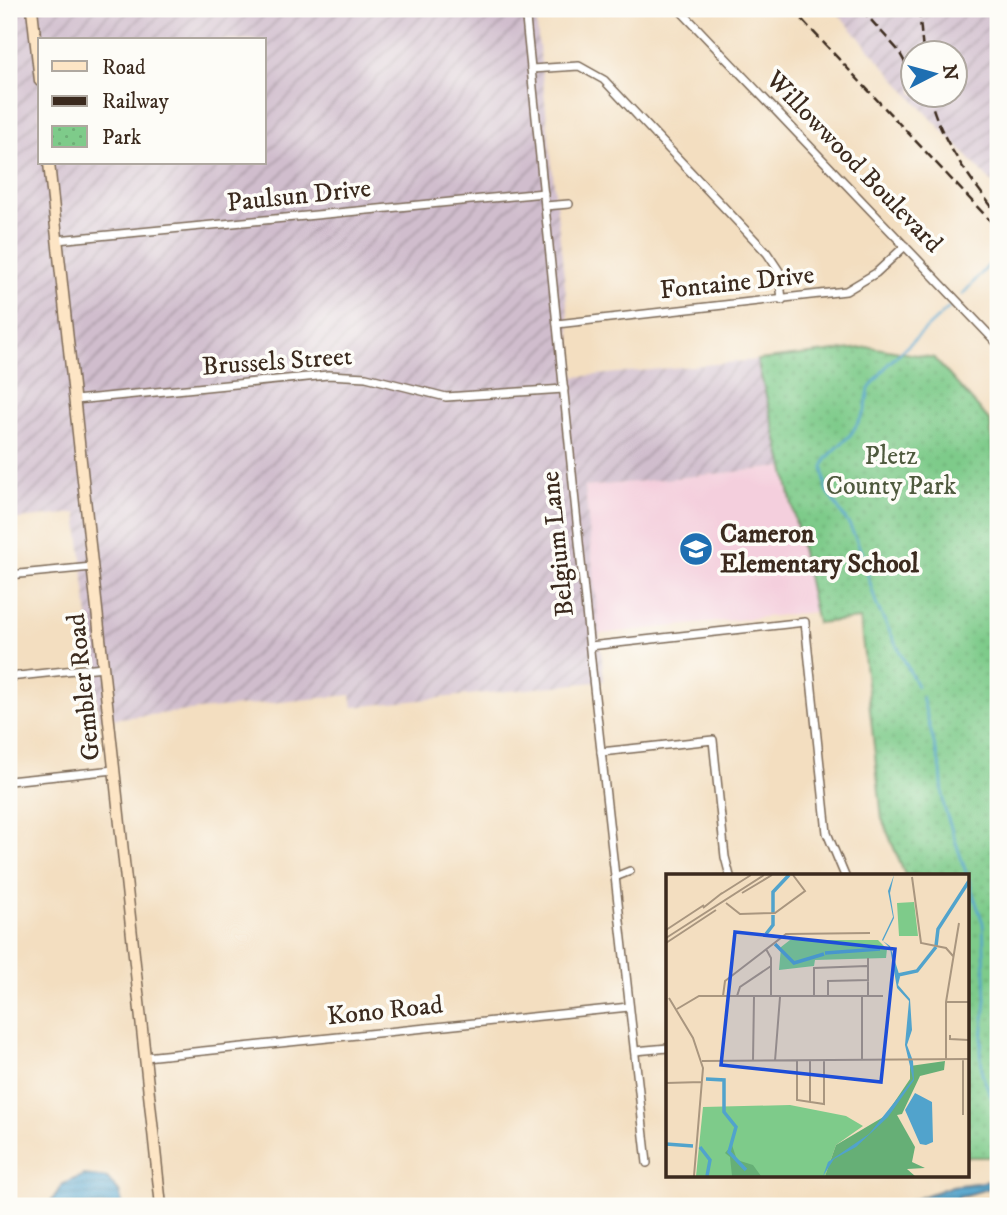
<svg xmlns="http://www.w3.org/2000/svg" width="1007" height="1215" font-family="'IM FELL DW Pica',serif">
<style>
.built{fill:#f4cfdd}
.industrial{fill:url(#industrial-furrows);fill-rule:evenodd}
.park{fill:url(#park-dots);stroke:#5c7a54;stroke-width:2}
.water{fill:url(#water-rules);stroke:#466675;stroke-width:2}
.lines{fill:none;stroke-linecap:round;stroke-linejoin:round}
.stream{stroke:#51a3cc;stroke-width:2.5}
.minor-casing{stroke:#7b6957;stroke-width:10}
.secondary-casing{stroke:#7b6957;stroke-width:13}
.minor{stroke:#fff;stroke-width:7}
.secondary{stroke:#fde5c5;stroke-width:10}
.rail{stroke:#3b2a1e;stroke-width:2.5;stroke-dasharray:10 5;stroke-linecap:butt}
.labels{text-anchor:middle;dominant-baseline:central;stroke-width:7;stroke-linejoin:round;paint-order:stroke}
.street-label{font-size:26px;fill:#3b2a1e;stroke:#fdfcf7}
.park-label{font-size:26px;fill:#4f5a3e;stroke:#fdfcf7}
.poi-label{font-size:26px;font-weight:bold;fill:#3b2a1e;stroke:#fdfcf7;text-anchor:start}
.inset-river{fill:none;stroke:#51a3cc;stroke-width:3.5}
.inset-road{fill:none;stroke:#a9967f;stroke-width:2}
.view{fill:#1d4ed8;fill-opacity:0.15;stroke:#1d4ed8;stroke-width:3.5}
.inset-edge{fill:none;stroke:#3b2a1e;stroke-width:3.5}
</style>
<defs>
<pattern id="industrial-furrows" width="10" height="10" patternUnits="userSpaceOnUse" patternTransform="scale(1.75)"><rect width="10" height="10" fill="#d0bdcd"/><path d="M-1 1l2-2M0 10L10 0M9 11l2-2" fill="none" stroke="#aa9aa6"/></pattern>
<pattern id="park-dots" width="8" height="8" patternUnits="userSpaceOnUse" patternTransform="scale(1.75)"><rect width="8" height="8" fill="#7ecb8a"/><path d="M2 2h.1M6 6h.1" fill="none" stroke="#6eae77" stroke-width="1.8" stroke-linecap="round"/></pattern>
<pattern id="water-rules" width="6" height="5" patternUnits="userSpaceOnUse" patternTransform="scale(1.75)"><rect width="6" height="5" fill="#51a3cc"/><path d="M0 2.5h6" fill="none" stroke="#4485a5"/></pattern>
</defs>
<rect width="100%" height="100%" fill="#fdfcf7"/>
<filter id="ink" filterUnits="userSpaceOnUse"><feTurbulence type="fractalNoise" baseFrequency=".0143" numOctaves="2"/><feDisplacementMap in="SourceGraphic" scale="14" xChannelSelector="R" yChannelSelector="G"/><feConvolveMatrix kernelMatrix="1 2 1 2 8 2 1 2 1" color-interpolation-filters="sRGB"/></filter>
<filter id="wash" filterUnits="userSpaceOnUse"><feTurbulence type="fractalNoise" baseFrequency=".00686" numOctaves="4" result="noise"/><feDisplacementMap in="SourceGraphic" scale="28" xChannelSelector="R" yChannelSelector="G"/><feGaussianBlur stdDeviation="1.57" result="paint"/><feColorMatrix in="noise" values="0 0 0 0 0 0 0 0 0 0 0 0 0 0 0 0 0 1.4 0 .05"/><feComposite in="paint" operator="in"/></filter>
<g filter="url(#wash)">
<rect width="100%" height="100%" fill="#f3dec0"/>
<polygon class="built" points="784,467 815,612 599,634 585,487"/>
<g class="industrial">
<path d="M9 9H535L575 377 757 360 784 467 585 487 604 681 353 707 351 695 99 720 77 513 9 520ZM40 40H264V163H40Z"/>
<path d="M834 9H998V189L913 99ZM912 52H954V94H912Z"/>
</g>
<polygon class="park" points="870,347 934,358 990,421 998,495 998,1157 967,1157 967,876 905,875 882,819 860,619 817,623 784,467 757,360"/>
<g class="water">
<polygon points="84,1175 107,1178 119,1192 123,1206 48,1206 63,1184"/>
<polygon points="998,1180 998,1186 959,1197 941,1206 896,1206 952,1186"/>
</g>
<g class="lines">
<g class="stream">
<polyline points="962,295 998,255"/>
<polyline points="917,686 877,606 860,549 850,526 826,490 823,467 827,458 851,434 865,411 869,389 889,363 953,304"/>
<polyline points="922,697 941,770 944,807 983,923 986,1000 981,1049 982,1074 993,1101"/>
</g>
</g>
</g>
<g filter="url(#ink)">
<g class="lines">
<g class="minor-casing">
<g id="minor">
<polyline points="525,9 592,670 647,1163"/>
<polyline points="679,9 998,344"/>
<polyline points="531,69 579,66 604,80 767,253 779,271 782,300"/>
<polyline points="545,206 569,204"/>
<polyline points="57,240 544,193"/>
<polyline points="557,324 846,291 876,273 905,246"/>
<polyline points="75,400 328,375 366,377 446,397 564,389"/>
<polyline points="9,575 92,567"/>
<polyline points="590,646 805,622 827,833 845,876"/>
<polyline points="9,677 103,667"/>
<polyline points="601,752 713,740 725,857 730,876"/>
<polyline points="9,781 114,770"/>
<polyline points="615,877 630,871"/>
<polyline points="635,1051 668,1048"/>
<polyline points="145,1057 629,1007"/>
</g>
</g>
<g class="secondary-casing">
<g id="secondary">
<polyline points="32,9 40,81"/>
<polyline points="49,163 161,1206"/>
</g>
</g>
<use href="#minor" class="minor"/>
<use href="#secondary" class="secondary"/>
<g class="rail">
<polyline points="792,9 998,229"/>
<polyline points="861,9 898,50 912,75"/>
<polyline points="919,9 923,52"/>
<path d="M929 94C940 141 970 178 998 215"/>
</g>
</g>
</g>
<defs>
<g id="school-disc" transform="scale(1.75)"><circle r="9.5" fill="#1f6fb2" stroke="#fdfcf7"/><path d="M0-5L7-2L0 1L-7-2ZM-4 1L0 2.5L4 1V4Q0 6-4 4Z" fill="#fff"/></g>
</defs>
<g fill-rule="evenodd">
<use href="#school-disc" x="696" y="549"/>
</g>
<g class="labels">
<g class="street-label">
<text transform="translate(854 162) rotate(46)">Willowwood Boulevard</text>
<text transform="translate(299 196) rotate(-6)">Paulsun Drive</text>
<text transform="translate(737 283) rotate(-6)">Fontaine Drive</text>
<text transform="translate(277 362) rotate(-4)">Brussels Street</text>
<text transform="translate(558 544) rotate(-96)">Belgium Lane</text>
<text transform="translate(84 687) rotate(-96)">Gembler Road</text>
<text transform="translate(385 1011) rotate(-6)">Kono Road</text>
</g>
<g class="park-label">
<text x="891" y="456">Pletz<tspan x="891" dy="30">County Park</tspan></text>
</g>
<g class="poi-label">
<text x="720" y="534">Cameron<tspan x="720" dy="30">Elementary School</tspan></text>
</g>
</g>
<g transform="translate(666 874)">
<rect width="303" height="303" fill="#f3dec0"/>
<path d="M248 28 252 62H233L231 29ZM124 231 180 242 197 252 170 271 159 302H30L37 233Z" fill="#7ecb8a"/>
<path d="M279 187 278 196 254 202 236 240 231 241 249 273 246 288 259 294 241 295 249 302H159L170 271 219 242 244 205V192ZM66 271 71 286 87 291 95 302H66L64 283 59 279Z" fill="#66af76"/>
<path d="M124 66H212L221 75 220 84 149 86 148 92 113 96 115 73Z" fill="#7ecb8a"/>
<path d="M228 1 224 19 228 44 217 67 224 72 234 103 232 111 244 125 246 156 241 171 247 187 248 206 222 243 190 273 168 285 157 302 162 288 203 260 247 205 239 171 243 127 231 114 224 74 216 66 227 43 222 17ZM249 219 266 228 267 268 260 271 254 270 239 236Z" fill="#51a3cc"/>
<path class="inset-river" d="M107 39V18L123 1M100 60 107 51V41M109 70 128 89 158 80M270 72 272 55 303 7M159 79 214 75M232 101 251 97 270 73M40 205 58 206V238L70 253 63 278 80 296M0 270 27 272M34 273 44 286 41 302"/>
<path class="inset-road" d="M246 3 255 69 280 74 287 82M76 19 106 1M55 20 85 1M60 29 74 40 109 39 139 17 127 1M37 34 56 19M0 56 38 31M0 64 98 1M0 69 50 36M100 75 105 84V122M202 84V122M57 122 59 107 120 60 204 59M71 122 74 113 105 92M148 122V94L201 92M162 122V107L203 106M3 124 27 164 37 194 28 302M280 128H303M11 135 33 122H217M284 161V165L303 166M297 185V241M280 186V128L293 49M36 187 303 185M87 187 88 123M109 187 114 123M131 187V226L158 230V187M196 187V122M0 209 36 208M144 228V187"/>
<path class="view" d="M69 58 229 75 215 208 55 191Z"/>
<rect width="303" height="303" class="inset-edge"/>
</g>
<rect width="1007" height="1215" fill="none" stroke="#fdfcf7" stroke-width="35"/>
<rect x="38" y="38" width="228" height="126" fill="#fdfcf7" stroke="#afa8a0" stroke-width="2"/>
<rect x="52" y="61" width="35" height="10" fill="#fde5c5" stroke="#afa8a0" stroke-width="2"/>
<text x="102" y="74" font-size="21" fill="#3b2a1e">Road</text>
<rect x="52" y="96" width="35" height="10" fill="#3b2a1e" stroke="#afa8a0" stroke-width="2"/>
<text x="102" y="108" font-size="21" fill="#3b2a1e">Railway</text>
<rect x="52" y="126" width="35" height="21" fill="url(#park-dots)" stroke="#afa8a0" stroke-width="2"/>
<text x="102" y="144" font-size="21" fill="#3b2a1e">Park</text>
<g transform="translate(934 74) rotate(84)"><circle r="33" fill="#fdfcf7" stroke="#afa8a0" stroke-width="2"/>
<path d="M0-5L12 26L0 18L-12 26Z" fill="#1f6fb2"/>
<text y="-10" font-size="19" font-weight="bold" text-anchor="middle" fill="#3b2a1e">N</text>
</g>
</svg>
